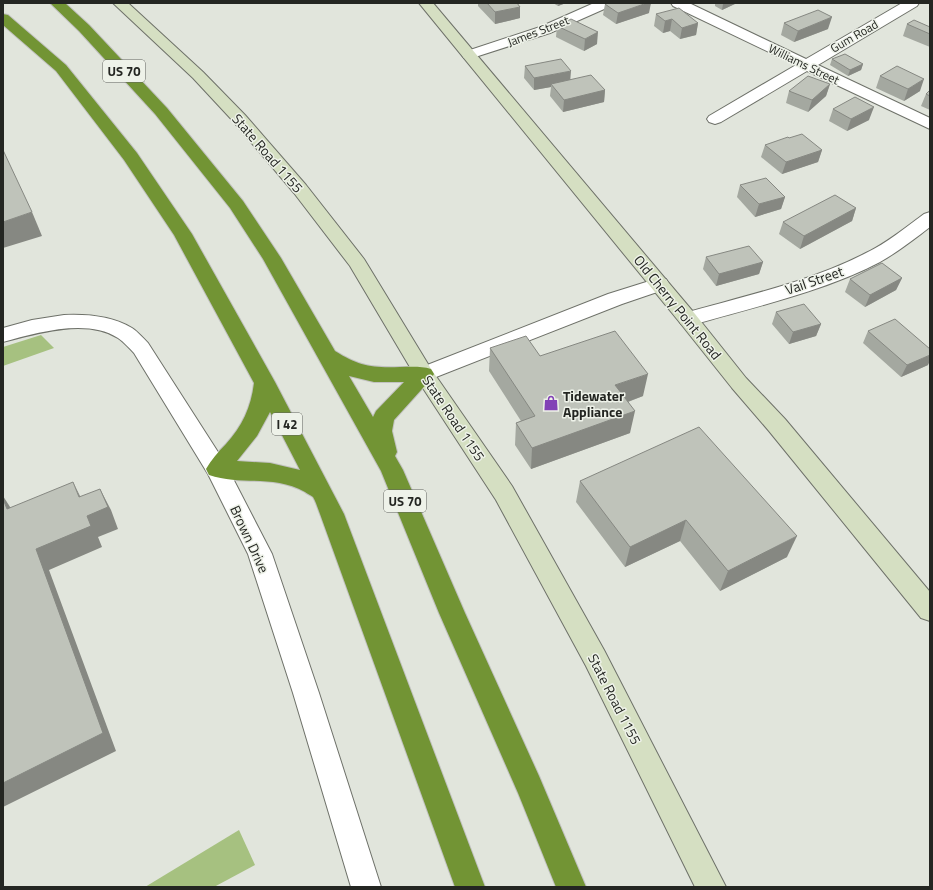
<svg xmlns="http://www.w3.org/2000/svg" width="933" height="890" font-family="'Titillium Web',sans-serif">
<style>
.forest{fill:#a6c180}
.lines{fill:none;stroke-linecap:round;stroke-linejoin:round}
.street-casing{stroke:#6e7169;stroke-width:2}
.secondary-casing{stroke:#6e7169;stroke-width:2}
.highway-casing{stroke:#c2c2c1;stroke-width:2}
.street{fill:#fff;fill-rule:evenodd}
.secondary{fill:#d5dfc2;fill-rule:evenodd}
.highway{fill:#729434;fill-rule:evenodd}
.wall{fill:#a4a8a0}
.shaded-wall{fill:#868882}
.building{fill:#bfc3ba;stroke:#868882}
.labels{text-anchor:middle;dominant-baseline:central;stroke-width:3;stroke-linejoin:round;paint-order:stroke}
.far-street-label{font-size:12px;fill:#242622;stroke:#eef2e9}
.shield{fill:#eef2e9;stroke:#61635e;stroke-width:1}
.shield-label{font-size:13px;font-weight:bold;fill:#242622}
.street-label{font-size:14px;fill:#242622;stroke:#eef2e9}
.poi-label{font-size:14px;font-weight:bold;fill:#242622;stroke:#eef2e9;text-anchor:start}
</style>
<rect width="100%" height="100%" fill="#e1e5dc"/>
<g class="forest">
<polygon points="41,335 54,348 3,366 3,347"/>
<polygon points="239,830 255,865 214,887 145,887"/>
</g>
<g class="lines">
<g class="street-casing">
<g id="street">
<polygon points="594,3 613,3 611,6 550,33 469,59 464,58 462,55 464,52 540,27"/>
<polygon points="671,3 689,3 806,59 902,3 919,3 917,6 818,65 930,118 930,129 807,71 721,122 715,124 709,122 707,119 709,116 796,65 673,6"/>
<path d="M930 212V227C914 239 898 252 880 262 823 292 750 308 688 326L681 324 678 319 681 314C743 296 808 283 866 253 887 243 905 228 924 214Z"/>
<polygon points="659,278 666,279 669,284 666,289 622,304 431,379 424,382 417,379 414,374 417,369 608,294"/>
<path d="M64 315C87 314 112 316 132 328 138 332 143 338 148 343L225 463 272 554 319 693 381 887H351L293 693 248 554 208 474 134 353C129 348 124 342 118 338 87 318 36 333 3 342V328L32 320Z"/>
</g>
</g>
<g class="secondary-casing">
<g id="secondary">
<polygon points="113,3 128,3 203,72 245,115 306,185 364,259 431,369 512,486 604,650 726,887 695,887 586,666 496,500 417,379 350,266 294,193 233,121 193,78"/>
<polygon points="419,3 433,3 695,314 746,378 785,419 930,592 930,621 921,618 769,431 732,388 681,324"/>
</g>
</g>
<g class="highway-casing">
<g id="highway">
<path d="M50 3H65L89 25 167 108 243 201 281 258 335 351C359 366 371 368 400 367 411 367 421 366 431 369L434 374 431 379 394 420 392 431 397 452 395 456 403 470 465 613 539 776 586 887H556L518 793 439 613 381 471 263 259 230 208 155 114 79 31ZM349 376 374 382H404L376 411 373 417Z"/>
<path d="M3 14 8 15 66 65 137 153 192 234 275 382 344 514 485 887H455L320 514C318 509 316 502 313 497 311 495 307 494 305 492 273 474 240 486 209 475L206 469C211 460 218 452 226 444 242 426 251 408 254 383L174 235 124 160 56 71 3 25ZM270 412 300 470 270 463 237 461 257 436Z"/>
</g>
</g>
<use href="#street" class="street"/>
<use href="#secondary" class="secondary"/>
<use href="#highway" class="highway"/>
</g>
<g class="wall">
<polygon points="478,3 517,3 520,7 520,18 495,24 478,6"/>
<polygon points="553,3 566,3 558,6"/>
<polygon points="715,3 737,3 722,10 715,6"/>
<polygon points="605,4 649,13 616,24 603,15"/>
<polygon points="656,14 698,23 696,35 680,39 670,31 663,33 654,26"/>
<polygon points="784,23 828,29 794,42 781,35"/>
<polygon points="907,24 930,27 930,47 903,36"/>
<polygon points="557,26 597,44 584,51 556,37"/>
<polygon points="832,59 863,64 861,70 848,76 830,65"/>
<polygon points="525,66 605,90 604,102 563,112 550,96 551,87 534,90 524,78"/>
<polygon points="880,76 920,91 904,101 876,88"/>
<polygon points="830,84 826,96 808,112 786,103 789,91"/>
<polygon points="930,90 930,110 921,106 926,94"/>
<polygon points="833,109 869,120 847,131 829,121"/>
<polygon points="789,138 822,150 818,162 782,174 761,157 765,145"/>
<polygon points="740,185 785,197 781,209 755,217 737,197"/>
<polygon points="856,208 852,221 800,249 779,234 783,222"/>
<polygon points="706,257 763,262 759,274 716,286 703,269"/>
<polygon points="902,278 896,290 865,307 845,292 850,279"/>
<polygon points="776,312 821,324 816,336 789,344 772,324"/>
<polygon points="868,331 928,365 901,377 863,343"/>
<polygon points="490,348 540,356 643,396 628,402 630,433 531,469 515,445 516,423 521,421 489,371"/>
<polygon points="580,481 787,557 720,591 680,541 625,567 576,502"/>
</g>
<g class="shaded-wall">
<polygon points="559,3 566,3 558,6"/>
<polygon points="647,3 651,3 649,13 616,24 618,13"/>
<polygon points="725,3 737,3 722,10 723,4"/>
<polygon points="520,7 520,18 495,24 495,12"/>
<polygon points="832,17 828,29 794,42 798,31"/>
<polygon points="672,19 670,31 663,33 665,21"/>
<polygon points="698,23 696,35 680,39 682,28"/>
<polygon points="598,32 597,44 584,51 585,39"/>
<polygon points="863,64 861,70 848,76 850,70"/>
<polygon points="571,71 570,83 551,84 551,87 534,90 534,78"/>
<polygon points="924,79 920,91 904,101 908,89"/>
<polygon points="830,84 826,96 808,112 812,100"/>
<polygon points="605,90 604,102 563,112 564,100"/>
<polygon points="874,107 869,120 847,131 851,119"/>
<polygon points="822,150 818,162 782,174 786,162"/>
<polygon points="785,197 781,209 755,217 759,204"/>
<polygon points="856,208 852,221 800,249 804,236"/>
<polygon points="32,212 42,236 3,248 3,222"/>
<polygon points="763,262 759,274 716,286 719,274"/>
<polygon points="902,278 896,290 865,307 870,295"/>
<polygon points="821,324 816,336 789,344 793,332"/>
<polygon points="930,355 930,361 928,365 901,377 907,365"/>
<polygon points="648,374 643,396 611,408 615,385"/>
<polygon points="635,411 630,433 531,469 532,448"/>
<polygon points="73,482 84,504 100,489 111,510 118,529 98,537 102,547 49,570 116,751 3,807 3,783 36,549 87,516"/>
<polygon points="3,496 14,513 7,509 3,499"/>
<polygon points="686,520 680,541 625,567 630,547"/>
<polygon points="797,536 787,557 720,591 728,571"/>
</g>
<g class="building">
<polygon points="487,3 517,3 520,7 495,12"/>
<polygon points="607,3 647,3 618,13 605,4"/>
<polygon points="679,8 698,23 682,28 672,19 665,21 656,14"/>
<polygon points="818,10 832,17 798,31 784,23"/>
<polygon points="571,19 598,32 585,39 557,26"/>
<polygon points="914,20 930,27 930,34 907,24"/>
<polygon points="845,54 863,64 850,70 832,59"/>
<polygon points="561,59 571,71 534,78 525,66"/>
<polygon points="897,66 924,79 908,89 880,76"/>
<polygon points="591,75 605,90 564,100 551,84"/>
<polygon points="808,76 830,84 812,100 789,91"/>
<polygon points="930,90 930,96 926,94"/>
<polygon points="855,97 874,107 851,119 833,109"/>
<polygon points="802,134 822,150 786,162 765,145 788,137 789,138"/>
<polygon points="3,150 32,212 3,222"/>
<polygon points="766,178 785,197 759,204 740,185"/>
<polygon points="835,195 856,208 804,236 783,222"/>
<polygon points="749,246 763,262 719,274 706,257"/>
<polygon points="882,263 902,278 870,295 850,279"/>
<polygon points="804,304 821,324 793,332 776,312"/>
<polygon points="895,319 930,349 930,355 907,365 868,331"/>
<polygon points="615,331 648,374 615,385 635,411 532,448 516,423 535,416 490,348 526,336 540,356"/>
<polygon points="699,427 797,536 728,571 686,520 630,547 580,481"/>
<polygon points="73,482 79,497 100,489 108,507 87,516 91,526 36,549 103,733 3,783 3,499 7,509"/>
</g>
<defs>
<g id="shop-bare" transform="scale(1.2)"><path d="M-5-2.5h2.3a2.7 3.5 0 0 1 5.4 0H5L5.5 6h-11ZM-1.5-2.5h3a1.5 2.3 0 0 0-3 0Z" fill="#8241b6" stroke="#eef2e9" stroke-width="2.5" paint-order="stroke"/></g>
</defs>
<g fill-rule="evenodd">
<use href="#shop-bare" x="551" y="403"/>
</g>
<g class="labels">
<g class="far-street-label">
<text transform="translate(538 31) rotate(-21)">James Street</text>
<text transform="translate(854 36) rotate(-30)">Gum Road</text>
<text transform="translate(804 64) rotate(26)">Williams Street</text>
</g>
<g class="shield">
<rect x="103" y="60" width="42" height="22" rx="3"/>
<rect x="272" y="413" width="30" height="22" rx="3"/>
<rect x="384" y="490" width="42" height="22" rx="3"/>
</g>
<g class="shield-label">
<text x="124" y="71">US 70</text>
<text x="287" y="424">I 42</text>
<text x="405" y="501">US 70</text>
</g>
<g class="street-label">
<text transform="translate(268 153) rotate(49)">State Road 1155</text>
<text transform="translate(814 280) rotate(-19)">Vail Street</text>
<text transform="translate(678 307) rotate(51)">Old Cherry Point Road</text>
<text transform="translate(454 418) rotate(56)">State Road 1155</text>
<text transform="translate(250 539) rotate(65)">Brown Drive</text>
<text transform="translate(615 699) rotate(63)">State Road 1155</text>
</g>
<g class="poi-label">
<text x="563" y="395">Tidewater<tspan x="563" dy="16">Appliance</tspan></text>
</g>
</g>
<rect width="933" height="890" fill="none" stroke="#242622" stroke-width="8"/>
</svg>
